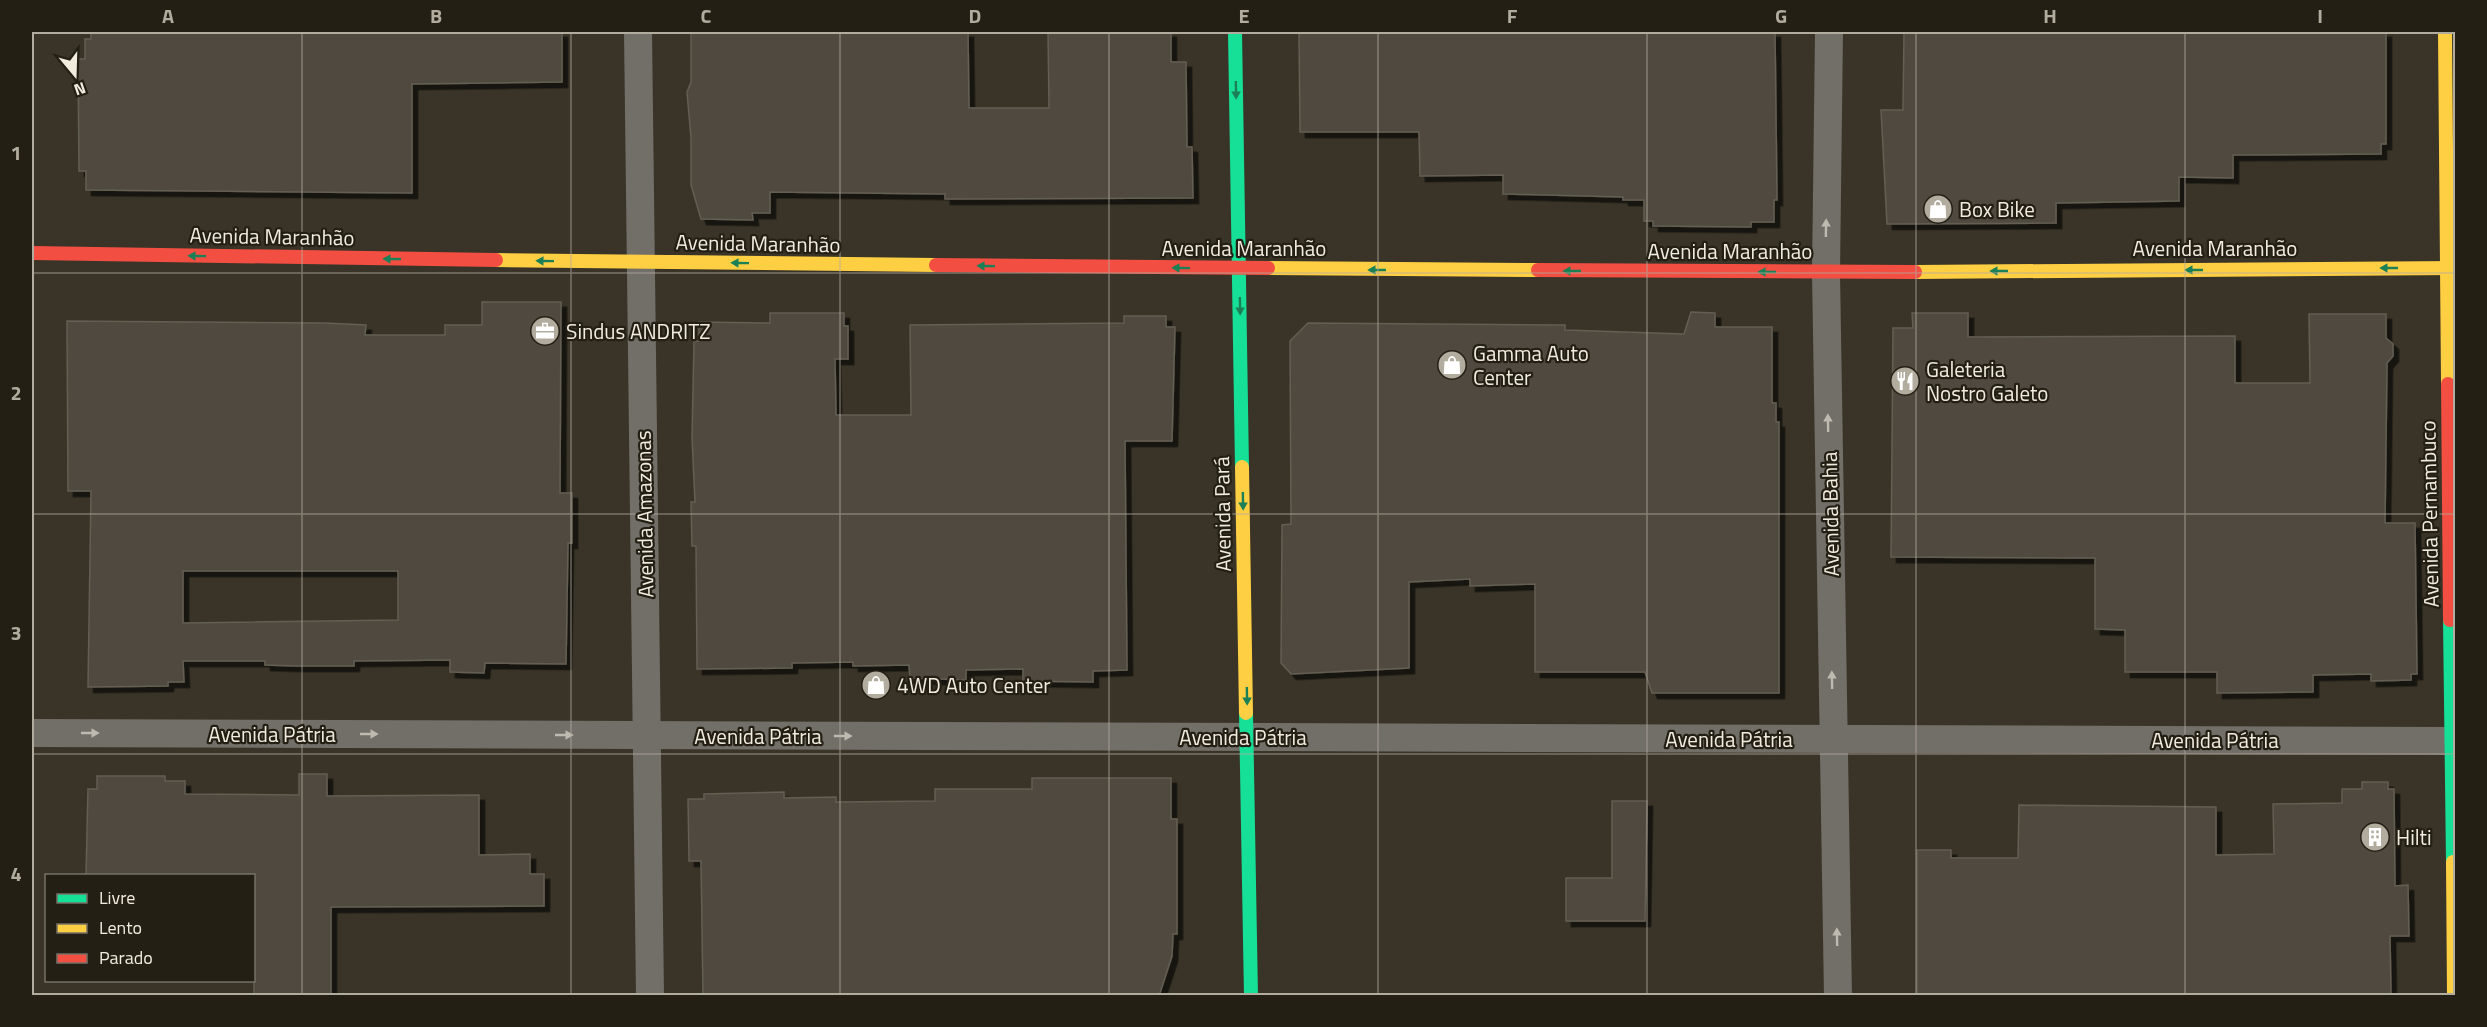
<svg xmlns="http://www.w3.org/2000/svg" width="2487" height="1027" font-family="'Titillium Web',sans-serif">
<style>
.building{fill:#4f4a3f;stroke:#635e53;stroke-width:1.5;fill-rule:evenodd;filter:url(#shadow)}
.lines{fill:none;stroke-linecap:round;stroke-linejoin:round}
.street{stroke:#726e68;stroke-width:28}
.fast{stroke:#16e098;stroke-width:14}
.slow{stroke:#ffcf43;stroke-width:14}
.jam{stroke:#f24e42;stroke-width:14}
.oneway{fill:#1c8056}
.oneway2{fill:#bfbaaf}
.grid{fill:none;stroke:#b1ac9e;stroke-width:1.5;stroke-opacity:0.55}
.labels{text-anchor:middle;dominant-baseline:central;stroke-width:4.5;stroke-linejoin:round;paint-order:stroke}
.poi-label{font-size:21px;fill:#f2ecde;stroke:#231f14;text-anchor:start}
.street-label{font-size:21px;fill:#f2ecde;stroke:#231f14}
.neatline{fill:none;stroke:#b1ac9e;stroke-width:2}
.grid-label{font-size:20px;text-anchor:middle;font-weight:bold;fill:#b1ac9e}
</style>
<defs>
<filter id="shadow"><feDropShadow dx="5.5" dy="5.5" stdDeviation="0" flood-color="#0009"/></filter>
</defs>
<rect width="100%" height="100%" fill="#393427"/>
<g class="building">
<polygon points="91,32 562,32 562,82 412,84 412,193 86,190 86,171 79,171 78,59 85,59 85,39 91,39"/>
<polygon points="691,32 968,32 969,108 1049,108 1048,32 1171,32 1171,62 1186,62 1187,147 1192,147 1193,198 945,199 945,194 770,192 770,213 752,213 753,220 701,219 691,185 691,138 687,92 691,82"/>
<polygon points="1299,32 1775,32 1777,200 1774,200 1774,222 1751,222 1751,227 1653,226 1653,221 1644,221 1644,200 1623,200 1623,197 1503,194 1503,175 1420,176 1419,132 1300,132"/>
<polygon points="1904,32 2386,32 2386,144 2381,144 2381,154 2233,155 2233,178 2179,177 2179,201 2056,203 2056,223 1887,224 1881,110 1903,110"/>
<path d="M482 302H561L560 493H572V543H568L566 664 485 663 484 673 450 672V660L354 661V666H297L265 665V661H183L184 682H168V686L88 687 91 491H68L67 321 324 323 366 325 365 335H445V325H482ZM183 571H398V620L183 623Z"/>
<polygon points="1691,312 1715,313 1715,327 1772,327 1772,403 1776,403 1776,422 1779,422 1779,693 1652,693 1645,672 1535,672 1535,584 1470,586 1470,579 1409,582 1409,668 1291,674 1281,663 1282,525 1291,524 1290,341 1308,323 1565,325 1565,330 1684,334"/>
<polygon points="770,313 844,313 844,326 848,326 848,359 835,359 836,415 911,415 910,325 1124,323 1124,316 1166,316 1166,327 1175,327 1172,441 1125,441 1127,670 1093,671 1093,682 1023,681 1023,669 966,670 966,680 910,678 909,665 853,666 853,662 792,663 792,668 697,669 696,546 692,546 691,502 695,502 692,438 694,341 699,341 699,322 770,323"/>
<polygon points="1912,313 1968,313 1968,337 2235,336 2235,383 2310,383 2309,314 2386,314 2386,338 2393,344 2393,356 2387,363 2385,523 2415,523 2417,674 2411,674 2411,680 2371,681 2371,674 2313,675 2313,692 2217,693 2217,672 2125,672 2125,630 2095,629 2095,558 1891,557 1893,328 1913,328"/>
<polygon points="299,774 327,774 327,796 479,795 479,855 530,854 530,874 544,874 544,906 331,907 331,996 254,996 254,876 86,876 88,789 97,789 97,776 165,776 165,781 185,781 185,794 299,795"/>
<polygon points="1032,778 1171,778 1171,819 1177,819 1177,934 1173,934 1172,956 1159,996 703,996 701,861 689,861 688,799 704,799 704,794 784,792 784,798 836,797 836,802 935,801 935,789 1032,789"/>
<polygon points="2362,782 2388,782 2388,789 2394,789 2395,886 2408,885 2409,936 2390,936 2391,996 1917,996 1917,850 1951,850 1951,858 2018,858 2019,805 2216,807 2216,855 2274,854 2273,804 2342,803 2342,789 2362,789"/>
<polygon points="1612,801 1647,801 1645,921 1566,921 1566,878 1612,878"/>
</g>
<g class="lines">
<g class="street">
<polyline points="638,32 650,996"/>
<polyline points="1829,32 1826,273 1838,996"/>
<polyline points="32,733 2456,741"/>
</g>
<g class="fast">
<polyline points="1235,32 1242,467"/>
<polyline points="2450,620 2453,862"/>
<polyline points="1246,713 1251,996"/>
</g>
<g class="slow">
<polyline points="2445,32 2448,384"/>
<polyline points="496,260 936,265"/>
<polyline points="1268,268 1538,270"/>
<polyline points="1915,272 2456,268"/>
<polyline points="1242,467 1246,713"/>
<polyline points="2453,862 2454,996"/>
</g>
<g class="jam">
<polyline points="32,253 496,260"/>
<polyline points="936,265 1268,268"/>
<polyline points="1538,270 1915,272"/>
<polyline points="2448,384 2450,620"/>
</g>
</g>
<defs><path id="oneway-solid" d="M-6-.8H1V-3.2L6.5 0L1 3.2V.8H-6Z" transform="scale(1.5)"/></defs>
<g class="oneway">
<use href="#oneway-solid" transform="translate(1236 90) rotate(89)"/>
<use href="#oneway-solid" transform="translate(197 256) rotate(-179)"/>
<use href="#oneway-solid" transform="translate(392 259) rotate(-179)"/>
<use href="#oneway-solid" transform="translate(545 261) rotate(-179)"/>
<use href="#oneway-solid" transform="translate(740 263) rotate(-179)"/>
<use href="#oneway-solid" transform="translate(986 266) rotate(-179)"/>
<use href="#oneway-solid" transform="translate(1181 268) rotate(-179)"/>
<use href="#oneway-solid" transform="translate(2389 268) rotate(180)"/>
<use href="#oneway-solid" transform="translate(1377 270) rotate(-180)"/>
<use href="#oneway-solid" transform="translate(2194 270) rotate(180)"/>
<use href="#oneway-solid" transform="translate(1572 271) rotate(-180)"/>
<use href="#oneway-solid" transform="translate(1999 271) rotate(180)"/>
<use href="#oneway-solid" transform="translate(1767 272) rotate(-180)"/>
<use href="#oneway-solid" transform="translate(1240 306) rotate(89)"/>
<use href="#oneway-solid" transform="translate(1243 501) rotate(89)"/>
<use href="#oneway-solid" transform="translate(1247 696) rotate(89)"/>
</g>
<g class="oneway2">
<use href="#oneway-solid" transform="translate(1826 228) rotate(-89)"/>
<use href="#oneway-solid" transform="translate(1828 423) rotate(-91)"/>
<use href="#oneway-solid" transform="translate(1832 680) rotate(-91)"/>
<use href="#oneway-solid" transform="translate(90 733)"/>
<use href="#oneway-solid" transform="translate(369 734)"/>
<use href="#oneway-solid" transform="translate(564 735)"/>
<use href="#oneway-solid" transform="translate(843 736)"/>
<use href="#oneway-solid" transform="translate(1837 937) rotate(-91)"/>
</g>
<path class="grid" d="M302 32V996M571 32V996M840 32V996M1109 32V996M1378 32V996M1647 32V996M1916 32V996M2185 32V996M32 273H2456M32 514H2456M32 754H2456"/>
<defs>
<g id="shop-disc" transform="scale(1.5)"><circle r="9.5" fill="#b1ac9e" stroke="#231f14"/><path d="M-5-2.5h2.3a2.7 3.5 0 0 1 5.4 0H5L5.5 6h-11ZM-1.5-2.5h3a1.5 2.3 0 0 0-3 0Z" fill="#fff"/></g>
<g id="office-disc" transform="scale(1.5)"><circle r="9.5" fill="#b1ac9e" stroke="#231f14"/><path d="M-6-3h4V-5.5h4V-3h4V5H-6ZM-1-4.5V-3h2v-1.5ZM-6 0V1H6V0Z" fill="#fff"/></g>
<g id="restaurant-disc" transform="scale(1.5)"><circle r="9.5" fill="#b1ac9e" stroke="#231f14"/><path d="M-5-6h1v4h1v-4h1v4h1v-4h1v5L-1.5 .5V6h-2V.5L-5-1ZM5-6V6H3V1.5H1.5Q1.5-4 5-6Z" fill="#fff"/></g>
<g id="building-disc" transform="scale(1.5)"><circle r="9.5" fill="#b1ac9e" stroke="#231f14"/><path d="M-4-6H4V6H1V3H-1V6H-4ZM-2.5-4.3h1.7v1.8h-1.7ZM.8-4.3h1.7v1.8H.8ZM-2.5-1h1.7V.8h-1.7ZM.8-1h1.7V.8H.8Z" fill="#fff"/></g>
</defs>
<g fill-rule="evenodd">
<use href="#shop-disc" x="1938" y="209"/>
<use href="#office-disc" x="545" y="331"/>
<use href="#shop-disc" x="1452" y="365"/>
<use href="#restaurant-disc" x="1905" y="381"/>
<use href="#shop-disc" x="876" y="685"/>
<use href="#building-disc" x="2375" y="837"/>
</g>
<g class="labels">
<g class="poi-label">
<text x="1959" y="209">Box Bike</text>
<text x="566" y="331">Sindus ANDRITZ</text>
<text x="1473" y="353">Gamma Auto<tspan x="1473" dy="24">Center</tspan></text>
<text x="1926" y="369">Galeteria<tspan x="1926" dy="24">Nostro Galeto</tspan></text>
<text x="897" y="685">4WD Auto Center</text>
<text x="2396" y="837">Hilti</text>
</g>
<g class="street-label">
<text transform="translate(272 236) rotate(1)">Avenida Maranhão</text>
<text transform="translate(758 243) rotate(1)">Avenida Maranhão</text>
<text x="1244" y="248">Avenida Maranhão</text>
<text x="2215" y="248">Avenida Maranhão</text>
<text x="1730" y="251">Avenida Maranhão</text>
<text transform="translate(644 514) rotate(-91)">Avenida Amazonas</text>
<text transform="translate(1222 514) rotate(-91)">Avenida Pará</text>
<text transform="translate(1830 514) rotate(-91)">Avenida Bahia</text>
<text transform="translate(2429 514) rotate(-91)">Avenida Pernambuco</text>
<text x="272" y="734">Avenida Pátria</text>
<text x="758" y="736">Avenida Pátria</text>
<text x="1243" y="737">Avenida Pátria</text>
<text x="1729" y="739">Avenida Pátria</text>
<text x="2215" y="740">Avenida Pátria</text>
</g>
</g>
<rect width="2487" height="1027" fill="none" stroke="#231f14" stroke-width="66"/>
<rect x="45" y="874" width="210" height="108" fill="#231f14" stroke="#767165" stroke-width="1.5"/>
<rect x="57" y="894" width="30" height="9" fill="#16e098" stroke="#767165" stroke-width="1.5"/>
<text x="99" y="904" font-size="18" fill="#f2ecde">Livre</text>
<rect x="57" y="924" width="30" height="9" fill="#ffcf43" stroke="#767165" stroke-width="1.5"/>
<text x="99" y="934" font-size="18" fill="#f2ecde">Lento</text>
<rect x="57" y="954" width="30" height="9" fill="#f24e42" stroke="#767165" stroke-width="1.5"/>
<text x="99" y="964" font-size="18" fill="#f2ecde">Parado</text>
<g transform="translate(75 75) rotate(161)" stroke="#231f14" stroke-width="4.5" paint-order="stroke">
<path d="M0-4.5L10 22L0 15L-10 22Z" fill="#f2ecde"/>
<text y="-9" font-size="16" font-weight="bold" text-anchor="middle" fill="#f2ecde">N</text>
</g>
<rect x="33" y="33" width="2421" height="961" class="neatline"/>
<g class="grid-label">
<text x="168" y="23">A</text>
<text x="436" y="23">B</text>
<text x="706" y="23">C</text>
<text x="975" y="23">D</text>
<text x="1244" y="23">E</text>
<text x="1512" y="23">F</text>
<text x="1781" y="23">G</text>
<text x="2050" y="23">H</text>
<text x="2320" y="23">I</text>
<text x="16" y="160">1</text>
<text x="16" y="400">2</text>
<text x="16" y="640">3</text>
<text x="16" y="881">4</text>
</g>
</svg>
